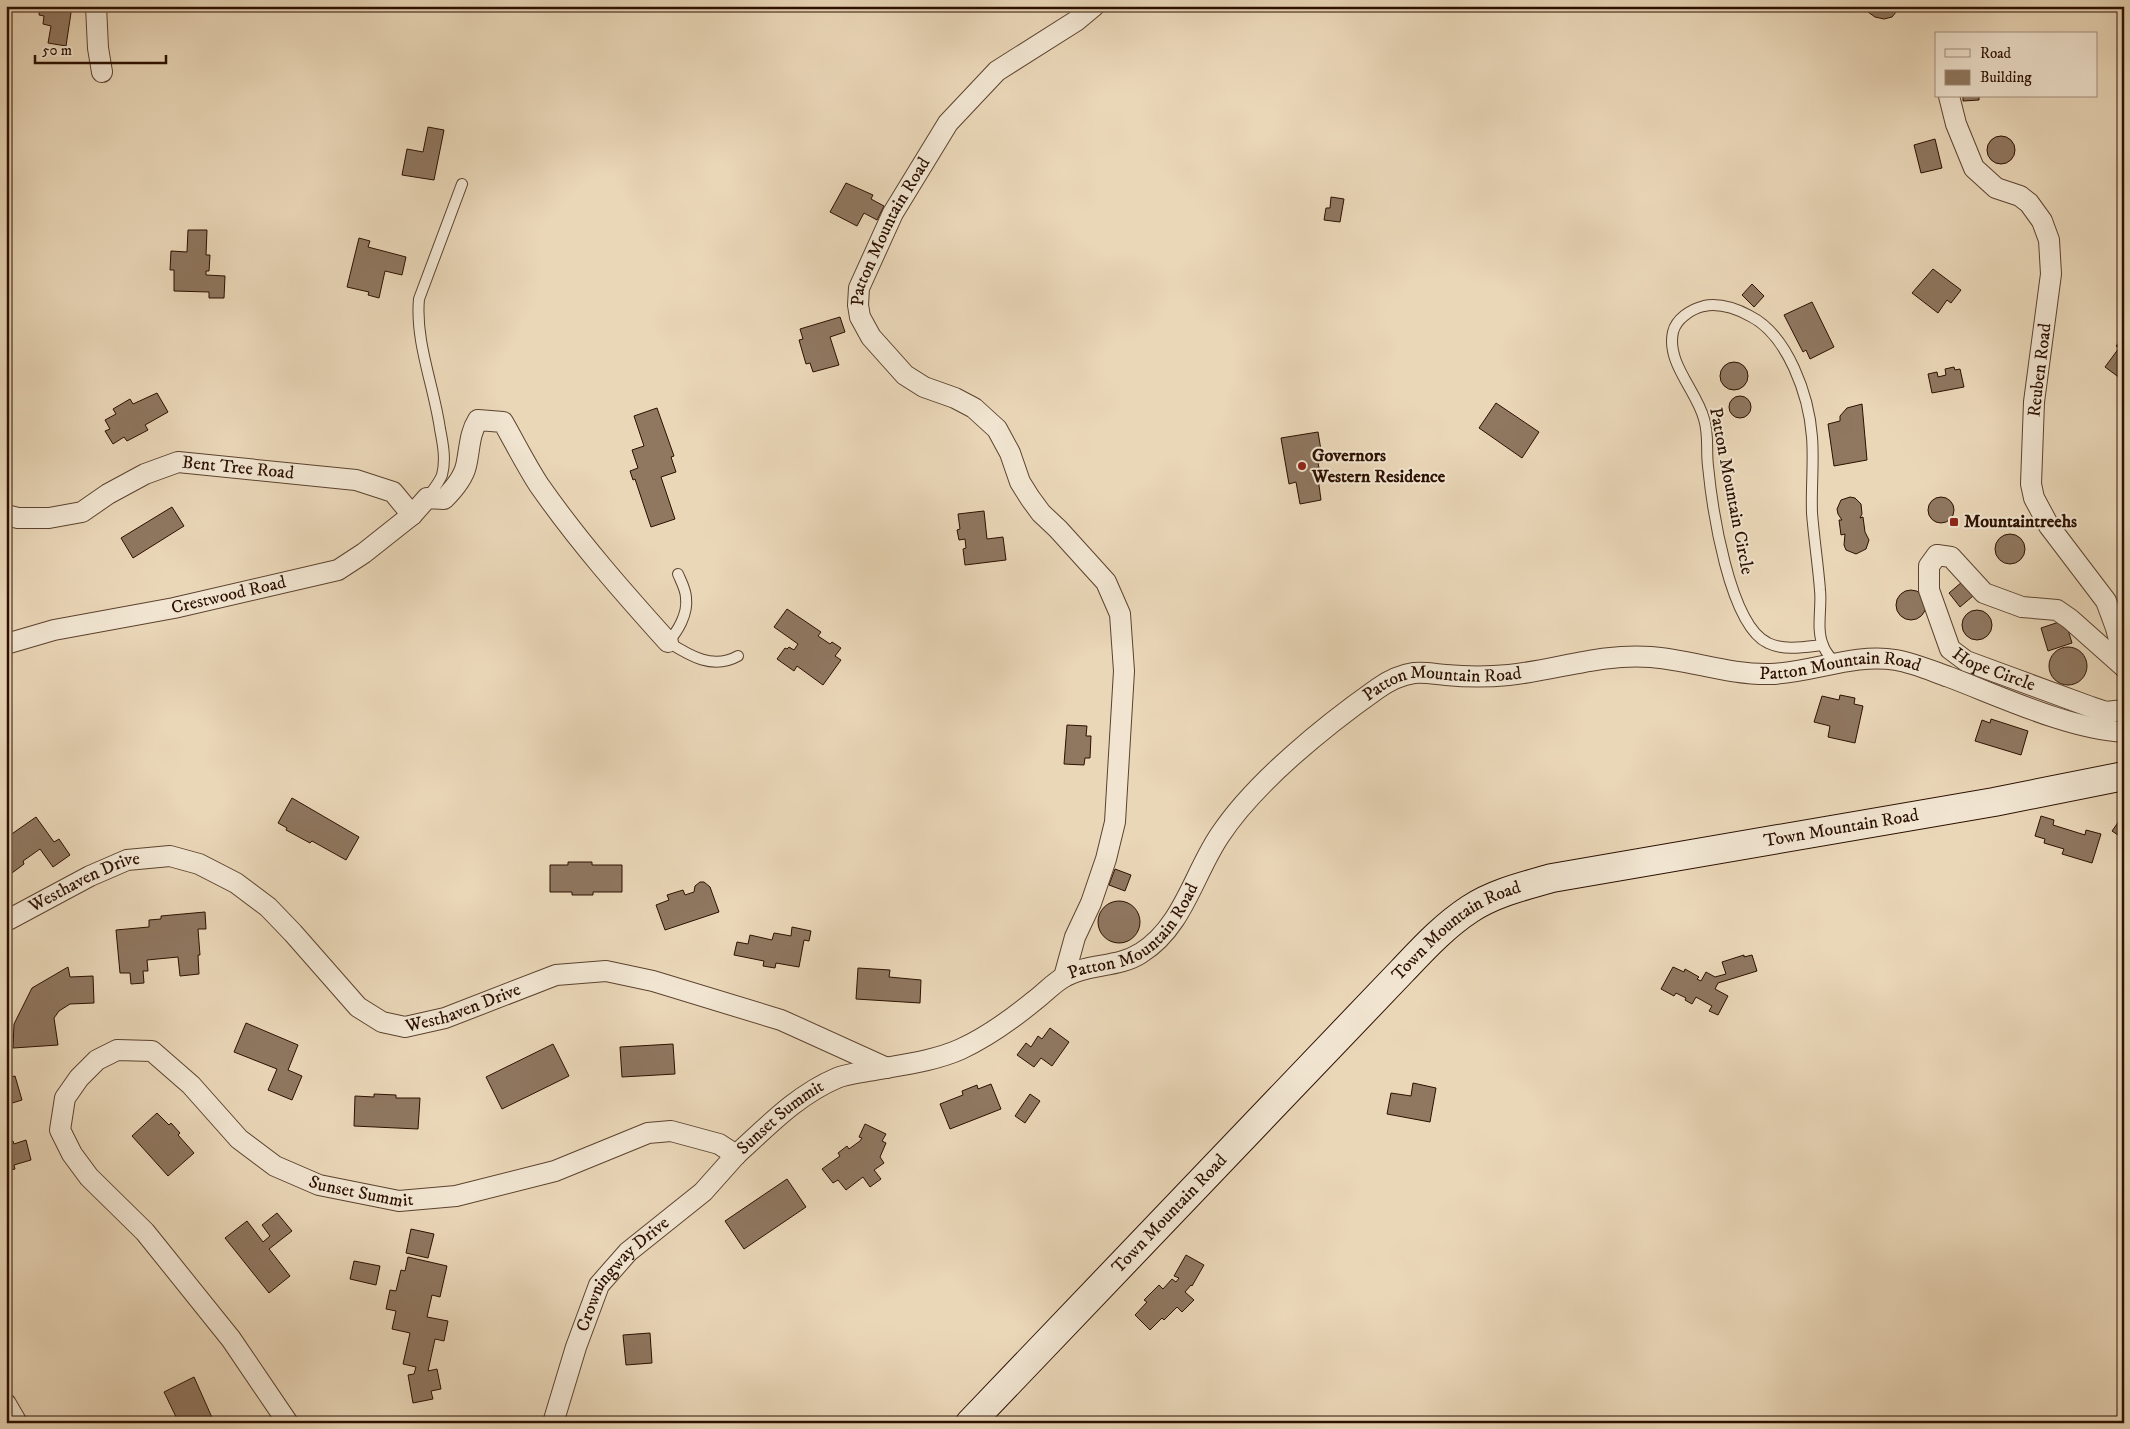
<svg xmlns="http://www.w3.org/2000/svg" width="2130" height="1429" font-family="'IM FELL DW Pica',serif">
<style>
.building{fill:#8f7760;stroke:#2c1000}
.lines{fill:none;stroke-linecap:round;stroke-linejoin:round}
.service-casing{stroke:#5c422e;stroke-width:12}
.minor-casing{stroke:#5c422e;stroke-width:22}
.secondary-casing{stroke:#2c1000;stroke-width:30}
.service{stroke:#f1e5d1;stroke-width:10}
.minor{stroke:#f1e5d1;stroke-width:20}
.secondary{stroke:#f1e5d1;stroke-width:28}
.poi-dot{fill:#8f2418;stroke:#f1e5d1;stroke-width:2}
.labels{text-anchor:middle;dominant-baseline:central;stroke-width:4;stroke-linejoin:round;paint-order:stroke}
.street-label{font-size:18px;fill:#2c1000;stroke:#f1e5d1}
.poi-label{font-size:18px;font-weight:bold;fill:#2c1000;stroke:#f1e5d1;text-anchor:start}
</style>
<rect width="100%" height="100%" fill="#ead7b8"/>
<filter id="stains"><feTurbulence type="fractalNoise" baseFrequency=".004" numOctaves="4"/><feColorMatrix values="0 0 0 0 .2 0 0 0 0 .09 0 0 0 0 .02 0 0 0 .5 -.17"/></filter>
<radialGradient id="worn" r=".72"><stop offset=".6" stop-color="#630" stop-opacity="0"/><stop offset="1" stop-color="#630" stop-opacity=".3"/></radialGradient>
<g class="building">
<polygon points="40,6 72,6 66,46 48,43 51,26 43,24 44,16 39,15"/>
<polygon points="1865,6 1901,6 1892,17 1884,19 1875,17 1868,12"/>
<polygon points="1963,96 1979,96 1979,100 1963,101"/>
<polygon points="428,127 444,130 434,180 402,175 407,149 423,152"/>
<circle cx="2001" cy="150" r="14"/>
<polygon points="1935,139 1942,168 1921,173 1914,145"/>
<polygon points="846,183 873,195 871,199 884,206 877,220 864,213 857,226 830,212"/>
<polygon points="1331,197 1344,199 1340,222 1324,220 1326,208 1330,208"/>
<polygon points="188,230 207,230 206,255 210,255 209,271 206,271 206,275 225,276 224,298 209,298 209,292 174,291 174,270 170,270 171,251 187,252"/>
<polygon points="359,238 370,241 368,247 406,257 402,275 385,271 379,298 368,295 369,292 347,287"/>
<polygon points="1933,269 1961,290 1951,303 1947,300 1938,313 1912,293"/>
<polygon points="1752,284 1764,296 1754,307 1742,295"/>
<polygon points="1812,302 1834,347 1810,359 1806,350 1803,352 1784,315"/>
<polygon points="840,317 845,332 830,337 839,365 813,372 810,363 806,364 799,340 803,339 800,329"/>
<polygon points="2124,337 2124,381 2105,367 2119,348 2116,346"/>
<circle cx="1734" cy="376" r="14"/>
<polygon points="1954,367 1955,370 1960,369 1964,387 1932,393 1928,374 1937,372 1938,377 1946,375 1945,369"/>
<polygon points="157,393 168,412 145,425 148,430 127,441 124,437 113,444 105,431 110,429 105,420 116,414 113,409 130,399 133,404"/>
<circle cx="1740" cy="407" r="11"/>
<polygon points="1496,403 1539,432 1522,458 1479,428"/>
<polygon points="1862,404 1867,460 1834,466 1828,424 1840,421 1840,416 1847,408"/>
<polygon points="657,408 674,456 671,457 676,472 661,477 675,519 651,527 635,479 633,480 630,471 638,468 632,450 644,446 634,416"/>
<polygon points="1318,432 1323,462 1318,463 1321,478 1318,478 1321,500 1300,504 1296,482 1289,484 1281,438"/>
<polygon points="1850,497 1855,498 1861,504 1862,514 1860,518 1863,517 1865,532 1869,540 1866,549 1856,554 1846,550 1844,545 1845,534 1841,535 1839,520 1842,520 1838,514 1837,509 1841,500"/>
<circle cx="1941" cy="510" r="13"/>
<polygon points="172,507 184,526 133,558 121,538"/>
<polygon points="984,511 987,539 1003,537 1006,560 965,565 963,549 966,548 965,539 959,540 957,530 960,529 958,514"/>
<circle cx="2010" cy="549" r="15"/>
<polygon points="1962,582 1973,596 1960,607 1949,593"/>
<circle cx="1911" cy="605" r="15"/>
<polygon points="787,609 821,632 818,636 830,644 832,642 841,648 835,656 841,660 823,685 797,666 794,671 777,659 785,648 787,649 789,647 794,650 798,644 774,627"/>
<circle cx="1977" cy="625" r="15"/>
<polygon points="2065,620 2072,643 2048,651 2041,628"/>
<circle cx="2068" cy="666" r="19"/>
<polygon points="1840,695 1855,698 1854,704 1863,706 1855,743 1828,737 1830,726 1814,722 1822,696 1839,700"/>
<polygon points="1991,719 2028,731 2021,755 1975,741 1982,720 1990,723"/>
<polygon points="1067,725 1087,726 1086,736 1091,736 1090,758 1085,758 1084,765 1064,764"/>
<polygon points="292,798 359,837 346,860 312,841 310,843 286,830 287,828 278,823"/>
<polygon points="2041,816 2054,820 2053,825 2085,835 2086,830 2101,834 2092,863 2062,854 2064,849 2044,843 2045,839 2035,836"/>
<polygon points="36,817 54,842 59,839 70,855 53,867 40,849 23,861 24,864 12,873 6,865 6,838"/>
<polygon points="2122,817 2124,818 2124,839 2112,831"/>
<polygon points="568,862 592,862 592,865 622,865 622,892 593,892 593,895 572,895 572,892 550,892 550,865 568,865"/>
<polygon points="1115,869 1131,875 1125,891 1109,885"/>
<polygon points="700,882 704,882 710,887 719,912 665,930 656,905 669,900 667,895 683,890 685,895 694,892 695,886"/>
<circle cx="1119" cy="922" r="21"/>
<polygon points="205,912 206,929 198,929 200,955 198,955 199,974 180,976 178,957 147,960 148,971 143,971 144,983 131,984 130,973 120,973 116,930 149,927 149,920 161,919 161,916"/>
<polygon points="792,927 811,931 809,941 804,940 799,967 776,963 775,968 763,966 764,961 734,955 737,942 748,944 750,935 772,940 774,933 791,936"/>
<polygon points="1744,955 1744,957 1752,955 1757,971 1718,983 1715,989 1728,996 1718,1015 1709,1011 1712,1006 1696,997 1692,1004 1685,1000 1686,998 1676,993 1674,996 1661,989 1673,967 1684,972 1685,969 1699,977 1697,979 1701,981 1706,972 1715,977 1726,974 1722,962"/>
<polygon points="68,967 70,977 93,976 94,1003 70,1004 59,1011 54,1018 58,1045 13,1048 14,1024 32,988"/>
<polygon points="858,968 890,970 889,977 921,980 920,1003 856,999"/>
<polygon points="246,1023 298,1045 288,1070 302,1076 292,1100 268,1090 277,1069 234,1052"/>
<polygon points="1050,1028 1069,1042 1052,1066 1041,1058 1034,1067 1017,1055 1026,1043 1031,1047 1038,1036 1042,1039"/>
<polygon points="553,1044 569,1076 502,1109 486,1077"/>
<polygon points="673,1044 675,1074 622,1077 620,1047"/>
<polygon points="15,1076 22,1100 6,1105 6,1078"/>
<polygon points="1413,1083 1436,1088 1430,1122 1387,1114 1391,1093 1411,1096"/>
<polygon points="991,1084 1001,1109 950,1129 940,1104 963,1095 962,1091 977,1085 978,1089"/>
<polygon points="374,1094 396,1095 396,1098 420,1098 418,1129 354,1126 355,1096 374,1097"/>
<polygon points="1030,1094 1040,1101 1025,1123 1015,1116"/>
<polygon points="157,1113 169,1125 171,1123 180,1133 178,1135 194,1153 168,1176 132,1136"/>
<polygon points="865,1124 886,1134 882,1141 886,1143 880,1157 884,1163 874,1170 881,1179 870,1187 863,1177 846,1190 838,1180 833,1183 822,1169 840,1156 838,1153 847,1146 849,1149 860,1141 862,1138 859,1137"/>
<polygon points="6,1140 7,1143 13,1141 14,1144 26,1140 31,1160 14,1165 15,1169 6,1171"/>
<polygon points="787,1179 806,1207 744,1249 725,1221"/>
<polygon points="277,1213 292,1231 269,1249 290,1276 269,1293 225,1238 247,1221 263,1242 270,1236 262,1225"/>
<polygon points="411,1229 434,1234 428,1258 406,1253"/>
<polygon points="1186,1255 1204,1265 1192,1286 1191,1285 1185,1292 1194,1300 1182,1312 1177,1307 1164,1320 1162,1318 1150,1330 1135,1315 1147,1302 1144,1300 1159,1285 1163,1289 1172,1279 1176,1282 1179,1278 1174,1276"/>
<polygon points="408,1257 447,1266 440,1297 432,1295 427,1317 448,1321 444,1341 435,1339 428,1371 437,1369 441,1389 431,1391 433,1399 413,1403 408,1375 414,1374 416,1367 403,1364 410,1333 392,1329 396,1311 386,1309 390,1290 396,1291 401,1270 405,1271"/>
<polygon points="354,1261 380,1266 376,1285 350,1279"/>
<polygon points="650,1333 652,1363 626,1365 623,1335"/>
<polygon points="194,1377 214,1422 225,1417 228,1423 179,1423 164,1392"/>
</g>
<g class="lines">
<g class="service-casing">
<g id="service">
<path d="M427 498C432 491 439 483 442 475 446 460 443 444 440 429 434 386 415 342 419 299L462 184"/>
<path d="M678 574C681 581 686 590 686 598 688 614 678 631 668 642 690 656 713 670 738 656"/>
<path d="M1823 645C1805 647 1784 651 1768 643 1729 625 1712 507 1708 466 1706 450 1709 435 1704 419 1697 391 1666 363 1673 332 1676 319 1691 309 1704 306 1719 303 1737 309 1750 316 1788 335 1809 396 1812 437 1814 462 1811 488 1812 513 1814 539 1818 564 1820 590 1822 607 1816 629 1823 645 1825 652 1831 658 1835 663"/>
</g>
</g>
<g class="minor-casing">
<g id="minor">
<polyline points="96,6 98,48 102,72"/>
<polyline points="1949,96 1956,124 1974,168 1996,188 2020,196 2029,203 2042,221 2049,240 2051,274 2034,402 2031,484 2034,498 2049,526 2106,601 2116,628 2124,660"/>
<path id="s1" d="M6 515 18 518H49L82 512 108 494 145 474 178 462 356 480 393 492 412 515"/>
<path id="s2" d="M6 644 54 630 174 608 338 570 364 553 412 515 427 498 444 499C453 490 463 479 466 466 470 449 469 434 478 420L503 422C515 443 526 465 539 485 578 541 623 592 668 642"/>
<path id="s3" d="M2124 667 2070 619 2057 610 2022 607 1984 593 1951 557 1937 555 1929 566V590L1950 649 1966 661 2091 707 2106 712 2124 710"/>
<path id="s4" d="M6 921 90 876 127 860 170 856 199 864 236 883 268 907 293 933 358 1007 382 1022 405 1027 445 1018 556 975 606 971 653 981 781 1020 887 1068"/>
<path id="s5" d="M1064 977 1075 937 1091 903 1106 859 1115 822 1124 671 1120 614 1106 582 1058 529 1041 513 1030 498 1020 482 1010 453 997 429 974 408 955 398 924 387 905 375 871 337 860 317 858 305 859 288 893 213 948 123 997 71 1076 21 1094 6"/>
<polyline points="6,1404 17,1423"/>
<path id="s6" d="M288 1423 231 1339 145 1232 89 1177 72 1154 60 1130 65 1098 79 1078 97 1060 117 1050 152 1051 191 1085 239 1139 275 1166 319 1185 399 1201 456 1196 555 1171 648 1133 671 1131 719 1144 736 1155C768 1126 797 1095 837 1078 847 1074 858 1073 868 1071 899 1065 932 1062 961 1049 987 1037 1012 1019 1034 1001 1045 993 1054 982 1066 976 1090 963 1118 968 1141 953 1183 927 1194 873 1220 835 1255 782 1326 725 1377 689 1388 681 1400 675 1414 673 1425 672 1435 674 1446 675 1467 677 1488 677 1509 675 1557 670 1602 653 1651 657 1691 660 1729 675 1770 674 1812 673 1853 653 1896 660 1914 663 1932 671 1949 677 2002 697 2069 729 2124 732"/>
<path id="s7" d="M553 1423 576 1347 599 1285 628 1252 703 1192 736 1155"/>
</g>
</g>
<g class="secondary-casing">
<g id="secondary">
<path id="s8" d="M970 1423 1402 971C1423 949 1444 926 1470 909 1494 893 1524 886 1552 878L1994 802 2124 776"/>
</g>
</g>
<use href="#service" class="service"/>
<use href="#minor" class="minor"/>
<use href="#secondary" class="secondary"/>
</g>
<g class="poi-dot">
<circle cx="1302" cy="466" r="5"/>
<rect x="1949" y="517" width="10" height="10" rx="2.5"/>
</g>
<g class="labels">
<g class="street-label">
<text stroke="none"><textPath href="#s5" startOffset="872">Patton Mountain Road</textPath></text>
<text transform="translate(2040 370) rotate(-83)">Reuben Road</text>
<text stroke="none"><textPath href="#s1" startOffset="246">Bent Tree Road</textPath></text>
<text transform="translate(1731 491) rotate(79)">Patton Mountain Circle</text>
<text stroke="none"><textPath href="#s2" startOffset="228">Crestwood Road</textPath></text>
<text stroke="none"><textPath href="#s3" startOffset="376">Hope Circle</textPath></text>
<text stroke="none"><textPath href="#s6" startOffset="2456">Patton Mountain Road</textPath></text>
<text stroke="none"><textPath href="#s6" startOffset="2052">Patton Mountain Road</textPath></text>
<text stroke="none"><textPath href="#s8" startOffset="1099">Town Mountain Road</textPath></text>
<text stroke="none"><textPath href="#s4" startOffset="88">Westhaven Drive</textPath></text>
<text stroke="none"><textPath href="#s6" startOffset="1632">Patton Mountain Road</textPath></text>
<text stroke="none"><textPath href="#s8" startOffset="694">Town Mountain Road</textPath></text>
<text stroke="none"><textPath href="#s4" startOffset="538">Westhaven Drive</textPath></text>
<text stroke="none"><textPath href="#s6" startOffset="1222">Sunset Summit</textPath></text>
<text stroke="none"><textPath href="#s6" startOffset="772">Sunset Summit</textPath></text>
<text stroke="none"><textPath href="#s8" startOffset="289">Town Mountain Road</textPath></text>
<text stroke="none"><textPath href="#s7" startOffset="168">Crowningway Drive</textPath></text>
</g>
<g class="poi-label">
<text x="1312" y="456">Governors<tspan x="1312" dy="21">Western Residence</tspan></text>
<text x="1964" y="522">Mountaintreehs</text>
</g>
</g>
<rect width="2130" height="1429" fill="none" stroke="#ead7b8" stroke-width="25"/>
<rect x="8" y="8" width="2115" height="1414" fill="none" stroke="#2c1000" stroke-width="2.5"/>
<rect x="12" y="12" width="2105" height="1404" fill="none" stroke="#2c1000"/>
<rect x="1935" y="32" width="162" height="65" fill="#f1e5d1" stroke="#a2907d"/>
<rect x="1945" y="49" width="25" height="8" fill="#f1e5d1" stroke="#a2907d"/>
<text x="1980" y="58" font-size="15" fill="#2c1000">Road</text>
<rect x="1945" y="70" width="25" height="15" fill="#8f7760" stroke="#a2907d"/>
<text x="1980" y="82" font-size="15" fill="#2c1000">Building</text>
<path d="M35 55v8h131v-8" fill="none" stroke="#2c1000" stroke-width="2.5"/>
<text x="42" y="55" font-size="15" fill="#2c1000" stroke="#f1e5d1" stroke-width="4" paint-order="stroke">50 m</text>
<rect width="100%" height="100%" filter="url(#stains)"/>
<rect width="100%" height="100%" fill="url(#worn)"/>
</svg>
